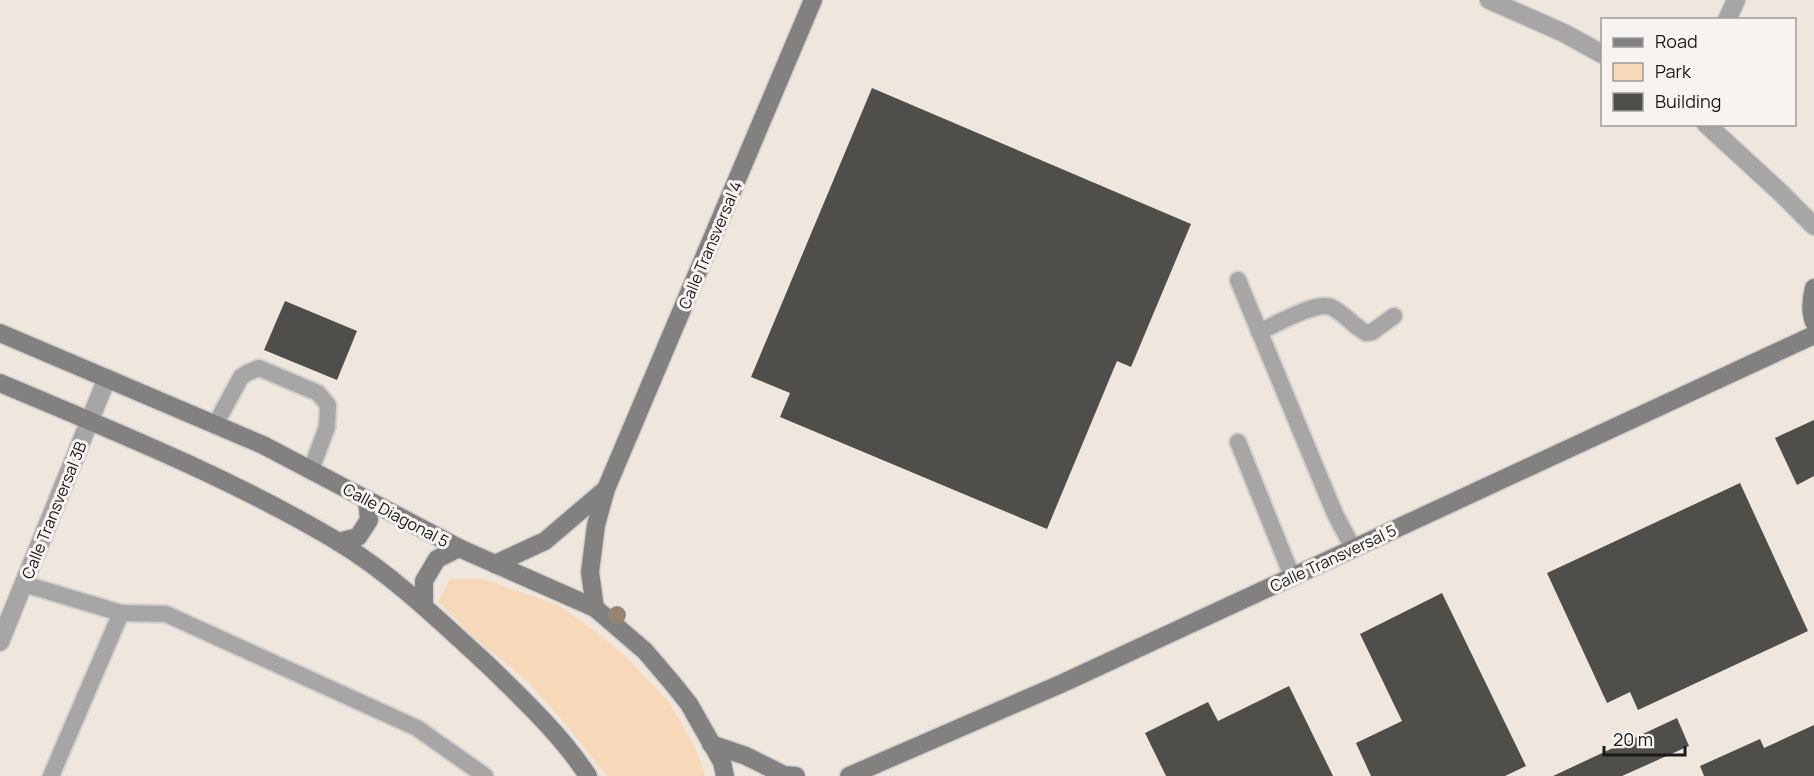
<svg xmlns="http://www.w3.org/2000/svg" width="1814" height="776" font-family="Manrope,sans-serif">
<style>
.built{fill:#efe6dd;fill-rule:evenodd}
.green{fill:#f7d8b8}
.building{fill:#504e4b}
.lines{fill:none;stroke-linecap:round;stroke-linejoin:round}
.lane-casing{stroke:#d3d0ce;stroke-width:20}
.street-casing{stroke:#d3d0ce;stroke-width:21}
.secondary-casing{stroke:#d3d0ce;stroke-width:21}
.lane{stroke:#a7a6a5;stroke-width:16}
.street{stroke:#a7a6a5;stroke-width:18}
.secondary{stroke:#83817f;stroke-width:18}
.tree{fill:#958470}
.labels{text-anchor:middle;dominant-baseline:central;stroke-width:6;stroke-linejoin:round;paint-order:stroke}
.street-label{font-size:16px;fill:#1b1a19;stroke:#f6f3f0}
</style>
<rect width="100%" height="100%" fill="#f6f3f0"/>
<path class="built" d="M0 0H1814V776H0ZM1602 20H1794V124H1602Z"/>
<polygon class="green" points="450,579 483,579 560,606 600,635 629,660 668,701 694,745 705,776 607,776 561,719 527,681 472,636 438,601"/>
<g class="building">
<polygon points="872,88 1191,224 1131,367 1117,361 1047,529 780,417 790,393 751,377"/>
<polygon points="285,301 357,331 337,380 264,350"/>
<polygon points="1814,420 1814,476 1797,485 1775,438"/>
<polygon points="1740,483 1808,631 1638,710 1630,692 1607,703 1547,573"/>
<polygon points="1442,593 1526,766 1505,776 1371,776 1356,743 1402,721 1360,634"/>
<polygon points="1289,686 1333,776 1166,776 1145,733 1208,702 1218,721"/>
<polygon points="1677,718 1689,746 1622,776 1553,776"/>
<polygon points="1814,725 1814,776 1704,776 1700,766 1760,739 1764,748"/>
</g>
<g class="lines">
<g class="lane-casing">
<g id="lane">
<polyline points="1238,280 1335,514 1353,548"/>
<path d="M1259 332C1275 325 1315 301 1331 307 1344 313 1353 326 1366 333L1372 332 1394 316"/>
<polyline points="215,425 241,377 247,373 259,368 318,393 328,405 327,427 311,470"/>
<polyline points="1238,442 1292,576"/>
<polyline points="24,584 121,613 51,776"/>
<polyline points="121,613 166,614 417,728 485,776"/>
</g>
</g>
<g class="street-casing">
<g id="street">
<polyline points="1489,0 1564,33 1602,54"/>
<polyline points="1727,20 1736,0"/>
<polyline points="1706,124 1780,192 1814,226"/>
<polyline points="0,642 107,378"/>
</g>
</g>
<g class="secondary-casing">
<g id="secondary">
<path d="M1814 288C1811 299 1810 311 1814 322"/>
<polyline points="0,333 263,445 459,548 595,608 645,651 674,685 689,704 722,762 725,776"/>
<path d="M0 383C114 431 231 478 337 541 393 575 440 621 488 665 522 698 562 736 588 776"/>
<polyline points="338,542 358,537 369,520 367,500"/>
<polyline points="495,564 545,541 606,489"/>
<polyline points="424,606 424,581 437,559 459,548"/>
<polyline points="595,608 590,572 596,525 606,489 813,0"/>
<polyline points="711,744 746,756 784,775 796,776"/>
<polyline points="849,776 1063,683 1814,335"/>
</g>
</g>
<use href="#lane" class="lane"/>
<use href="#street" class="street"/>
<use href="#secondary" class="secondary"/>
</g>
<circle class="tree" cx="617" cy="615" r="9"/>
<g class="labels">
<g class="street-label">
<text transform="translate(710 245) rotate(-67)">Calle Transversal 4</text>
<text transform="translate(54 510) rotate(-68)">Calle Transversal 3B</text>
<text transform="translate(396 515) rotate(28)">Calle Diagonal 5</text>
<text transform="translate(1333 558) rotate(-25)">Calle Transversal 5</text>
</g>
</g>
<rect x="1601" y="18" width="195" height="108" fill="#f6f3f0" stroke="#9e9c9a" stroke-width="1.5"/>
<rect x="1613" y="38" width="30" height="9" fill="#83817f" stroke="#9e9c9a" stroke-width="1.5"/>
<text x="1655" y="48" font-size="18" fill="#1b1a19">Road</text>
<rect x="1613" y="63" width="30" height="18" fill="#f7d8b8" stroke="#9e9c9a" stroke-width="1.5"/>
<text x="1655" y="78" font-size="18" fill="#1b1a19">Park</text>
<rect x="1613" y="93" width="30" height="18" fill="#504e4b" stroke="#9e9c9a" stroke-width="1.5"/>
<text x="1655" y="108" font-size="18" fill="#1b1a19">Building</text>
<path d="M1604 746v9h81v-9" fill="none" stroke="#1b1a19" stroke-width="3"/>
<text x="1613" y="746" font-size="18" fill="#1b1a19" stroke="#f6f3f0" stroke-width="4.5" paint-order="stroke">20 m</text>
</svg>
